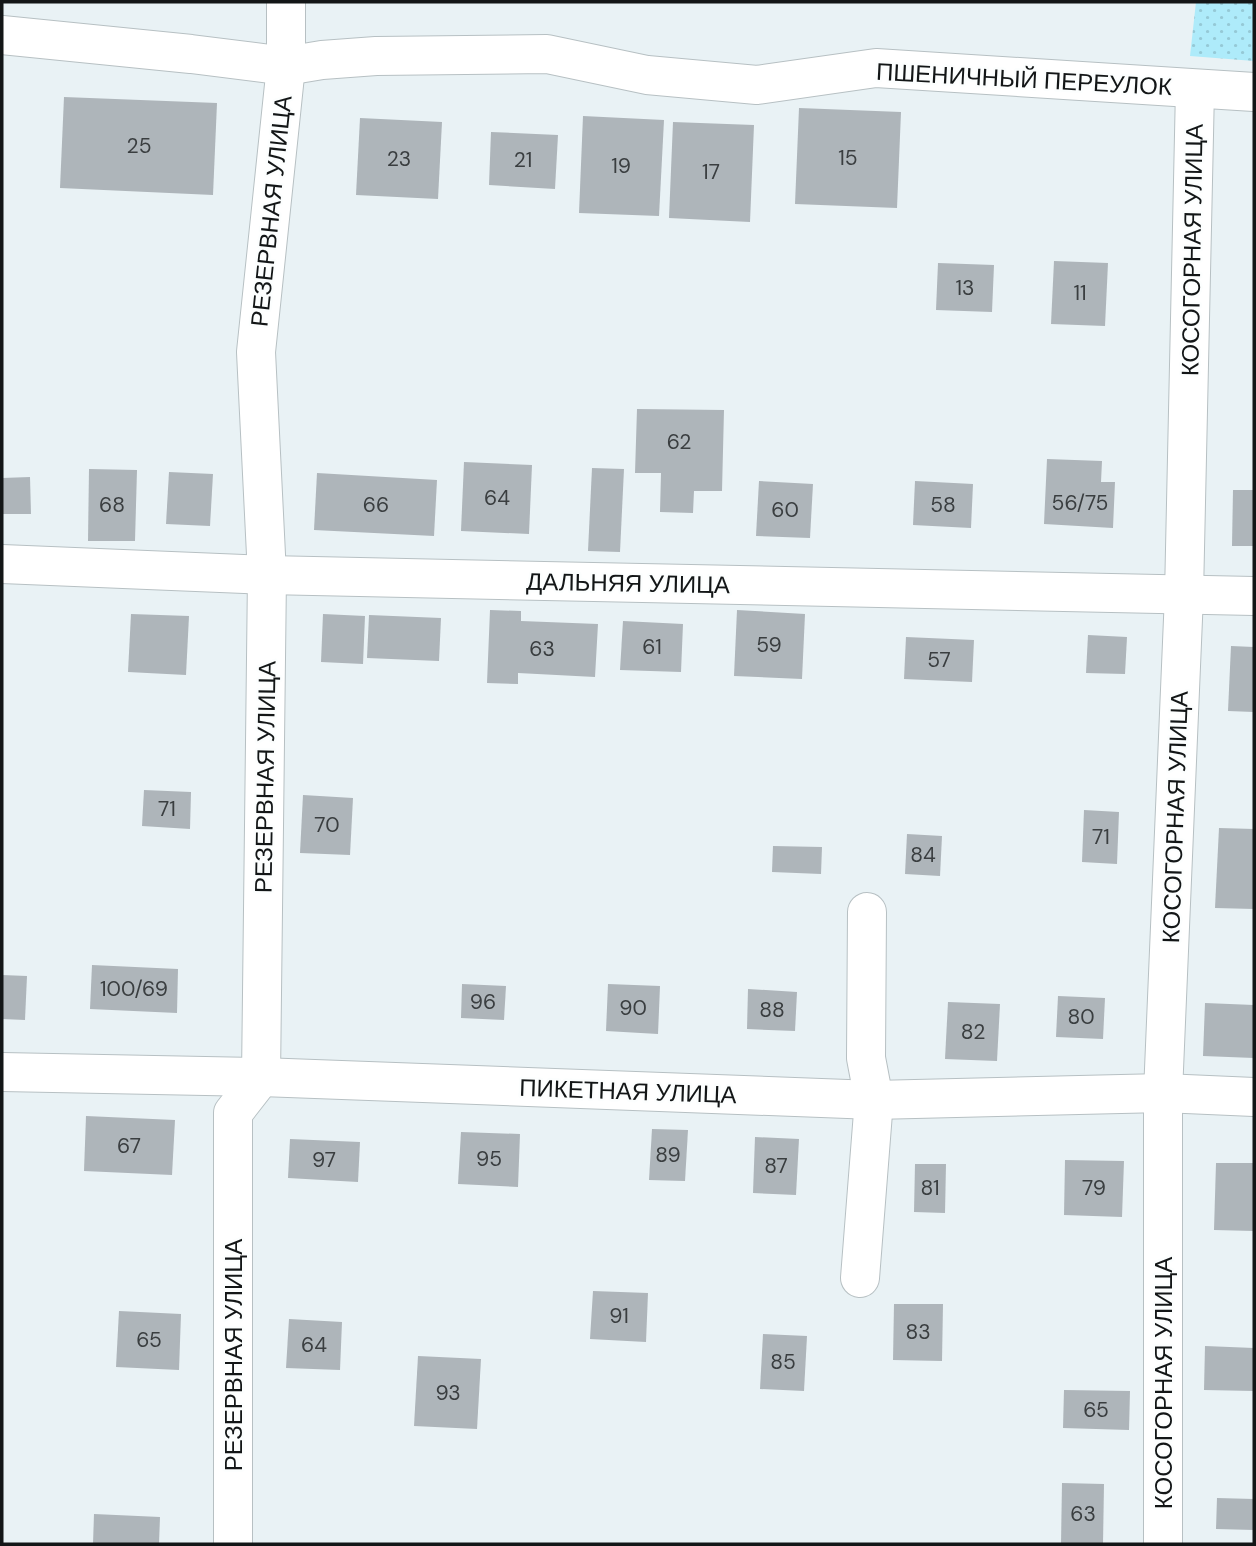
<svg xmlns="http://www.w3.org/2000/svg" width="1256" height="1546" font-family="'DM Sans',sans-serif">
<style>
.grass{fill:url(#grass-dots)}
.building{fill:#aeb5ba}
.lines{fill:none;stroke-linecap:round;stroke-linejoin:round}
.minor-casing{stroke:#b7c0c3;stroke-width:40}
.minor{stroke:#fff;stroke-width:38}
.labels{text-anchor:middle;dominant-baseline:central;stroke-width:5;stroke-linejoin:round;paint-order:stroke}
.number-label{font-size:21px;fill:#3a3e40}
.street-label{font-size:24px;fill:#131617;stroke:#fcfefe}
</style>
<defs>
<pattern id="grass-dots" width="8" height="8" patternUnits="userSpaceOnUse" patternTransform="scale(1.75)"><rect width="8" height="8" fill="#aeebfa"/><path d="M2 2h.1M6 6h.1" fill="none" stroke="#95c9d6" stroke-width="1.8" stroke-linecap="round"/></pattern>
</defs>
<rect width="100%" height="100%" fill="#e9f2f5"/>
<polygon class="grass" points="1196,2 1254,2 1254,61 1190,56"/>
<g class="building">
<polygon points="64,97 217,103 213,195 60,188"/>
<polygon points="799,108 901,112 897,208 795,204"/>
<polygon points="583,116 664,120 659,216 579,213"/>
<polygon points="360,118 442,122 438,199 356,195"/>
<polygon points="673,122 754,125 750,222 669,218"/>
<polygon points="491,132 558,135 555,189 489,185"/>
<polygon points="1054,261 1108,263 1105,326 1051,324"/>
<polygon points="938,263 994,265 992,312 936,310"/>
<polygon points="637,409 724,410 722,491 694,491 693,513 660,512 661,473 635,473"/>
<polygon points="1047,459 1102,461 1101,482 1115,482 1113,528 1044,524"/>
<polygon points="464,462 532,465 529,534 461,531"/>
<polygon points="592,468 624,469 620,552 588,551"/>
<polygon points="89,469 137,470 135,541 88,541"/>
<polygon points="169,472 213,474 210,526 166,524"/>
<polygon points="317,473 437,480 434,536 314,530"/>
<polygon points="30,477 31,514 2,514 2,478"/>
<polygon points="759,481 813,484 810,538 756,536"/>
<polygon points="915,481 973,484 971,528 913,525"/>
<polygon points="1233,490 1254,490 1254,546 1232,546"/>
<polygon points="490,610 521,611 521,621 598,624 595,677 518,673 518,684 487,683"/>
<polygon points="737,610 805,614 802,679 734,676"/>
<polygon points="131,614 189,616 186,675 128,672"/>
<polygon points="323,614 365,616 363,664 321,662"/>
<polygon points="369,615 441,618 439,661 367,658"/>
<polygon points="623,621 683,624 681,672 620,670"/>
<polygon points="1088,635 1127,637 1125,674 1086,673"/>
<polygon points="906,637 974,640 972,682 904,679"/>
<polygon points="1231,646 1254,647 1254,712 1228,711"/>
<polygon points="144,790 191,792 190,829 142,826"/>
<polygon points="303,795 353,798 350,855 300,853"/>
<polygon points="1084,810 1119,812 1117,864 1082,862"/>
<polygon points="1219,828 1254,829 1254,909 1215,908"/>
<polygon points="907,834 942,836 940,876 905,874"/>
<polygon points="773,846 822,847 821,874 772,872"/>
<polygon points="92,965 178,969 177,1013 90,1009"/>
<polygon points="2,975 27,976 25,1020 2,1019"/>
<polygon points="462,984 506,986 504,1020 461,1018"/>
<polygon points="608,984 660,986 658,1034 606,1031"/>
<polygon points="748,989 797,992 795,1031 747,1029"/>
<polygon points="1058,996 1105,998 1103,1039 1056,1037"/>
<polygon points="948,1002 1000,1004 997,1061 945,1059"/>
<polygon points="1205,1003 1254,1005 1254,1058 1203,1056"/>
<polygon points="86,1116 175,1120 172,1175 84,1171"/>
<polygon points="652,1129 688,1130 685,1181 649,1180"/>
<polygon points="461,1132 520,1134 518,1187 458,1184"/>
<polygon points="755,1137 799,1139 796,1195 753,1193"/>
<polygon points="290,1139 360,1142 358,1182 288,1178"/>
<polygon points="1065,1160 1124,1161 1122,1217 1064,1215"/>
<polygon points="1216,1163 1254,1163 1254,1231 1214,1230"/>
<polygon points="915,1164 946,1164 945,1213 914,1212"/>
<polygon points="593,1291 648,1293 646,1342 590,1339"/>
<polygon points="894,1304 943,1304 942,1361 893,1360"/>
<polygon points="119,1311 181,1314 179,1370 116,1367"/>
<polygon points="289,1319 342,1322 340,1370 286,1368"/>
<polygon points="763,1334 807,1336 804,1391 760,1389"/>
<polygon points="1205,1346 1254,1348 1254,1391 1204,1390"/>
<polygon points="418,1356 481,1359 477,1429 414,1426"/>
<polygon points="1064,1390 1130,1391 1129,1430 1063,1428"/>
<polygon points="1062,1483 1104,1484 1103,1544 1061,1544"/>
<polygon points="1217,1498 1254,1499 1254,1530 1216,1529"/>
<polygon points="94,1514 160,1517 159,1544 93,1544"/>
</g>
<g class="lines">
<g class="minor-casing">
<g id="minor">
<polyline points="2,35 191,54 286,66 322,60 376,56 547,54 647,75 757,85 876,68 1254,92"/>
<polyline points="2,564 267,575 1254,596"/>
<polyline points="2,1072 261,1077 874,1100 1163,1093 1254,1097"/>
<polyline points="860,1278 874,1100 866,1058 867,912"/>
<polyline points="233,1544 233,1113 261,1077 267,575 256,352 286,66 286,2"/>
<polyline points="1163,1544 1163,1093 1184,595 1195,89"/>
</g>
</g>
<use href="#minor" class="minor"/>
</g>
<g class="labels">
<g class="number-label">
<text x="139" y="146">25</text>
<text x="848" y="158">15</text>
<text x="399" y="159">23</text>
<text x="523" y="160">21</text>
<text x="621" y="166">19</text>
<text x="711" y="172">17</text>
<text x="965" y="288">13</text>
<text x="1080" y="293">11</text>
<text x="679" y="442">62</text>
<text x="497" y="498">64</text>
<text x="1080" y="503">56/75</text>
<text x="112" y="505">68</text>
<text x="376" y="505">66</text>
<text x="943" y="505">58</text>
<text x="785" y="510">60</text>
<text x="769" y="645">59</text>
<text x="652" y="647">61</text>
<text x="542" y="649">63</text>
<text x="939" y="660">57</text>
<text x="167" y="809">71</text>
<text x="327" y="825">70</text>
<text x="1101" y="837">71</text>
<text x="923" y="855">84</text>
<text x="134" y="989">100/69</text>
<text x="483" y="1002">96</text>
<text x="633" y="1008">90</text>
<text x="772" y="1010">88</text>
<text x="1081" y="1017">80</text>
<text x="973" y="1032">82</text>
<text x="129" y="1146">67</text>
<text x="668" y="1155">89</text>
<text x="489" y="1159">95</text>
<text x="324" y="1160">97</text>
<text x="776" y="1166">87</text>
<text x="930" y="1188">81</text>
<text x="1094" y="1188">79</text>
<text x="619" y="1316">91</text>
<text x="918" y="1332">83</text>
<text x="149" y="1340">65</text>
<text x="314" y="1345">64</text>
<text x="783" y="1362">85</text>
<text x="448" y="1393">93</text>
<text x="1096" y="1410">65</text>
<text x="1083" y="1514">63</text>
</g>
<g class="street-label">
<text transform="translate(1024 79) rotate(3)">ПШЕНИЧНЫЙ ПЕРЕУЛОК</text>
<text transform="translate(271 211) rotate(-84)">РЕЗЕРВНАЯ УЛИЦА</text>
<text transform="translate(1192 250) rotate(-89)">КОСОГОРНАЯ УЛИЦА</text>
<text transform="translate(628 583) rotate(1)">ДАЛЬНЯЯ УЛИЦА</text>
<text transform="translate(265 777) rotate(-89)">РЕЗЕРВНАЯ УЛИЦА</text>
<text transform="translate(1175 817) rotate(-88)">КОСОГОРНАЯ УЛИЦА</text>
<text transform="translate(628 1091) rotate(2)">ПИКЕТНАЯ УЛИЦА</text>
<text transform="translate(233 1355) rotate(-90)">РЕЗЕРВНАЯ УЛИЦА</text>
<text transform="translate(1163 1383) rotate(-90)">КОСОГОРНАЯ УЛИЦА</text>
</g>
</g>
<rect width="1256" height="1546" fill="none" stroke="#131617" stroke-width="7"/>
</svg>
